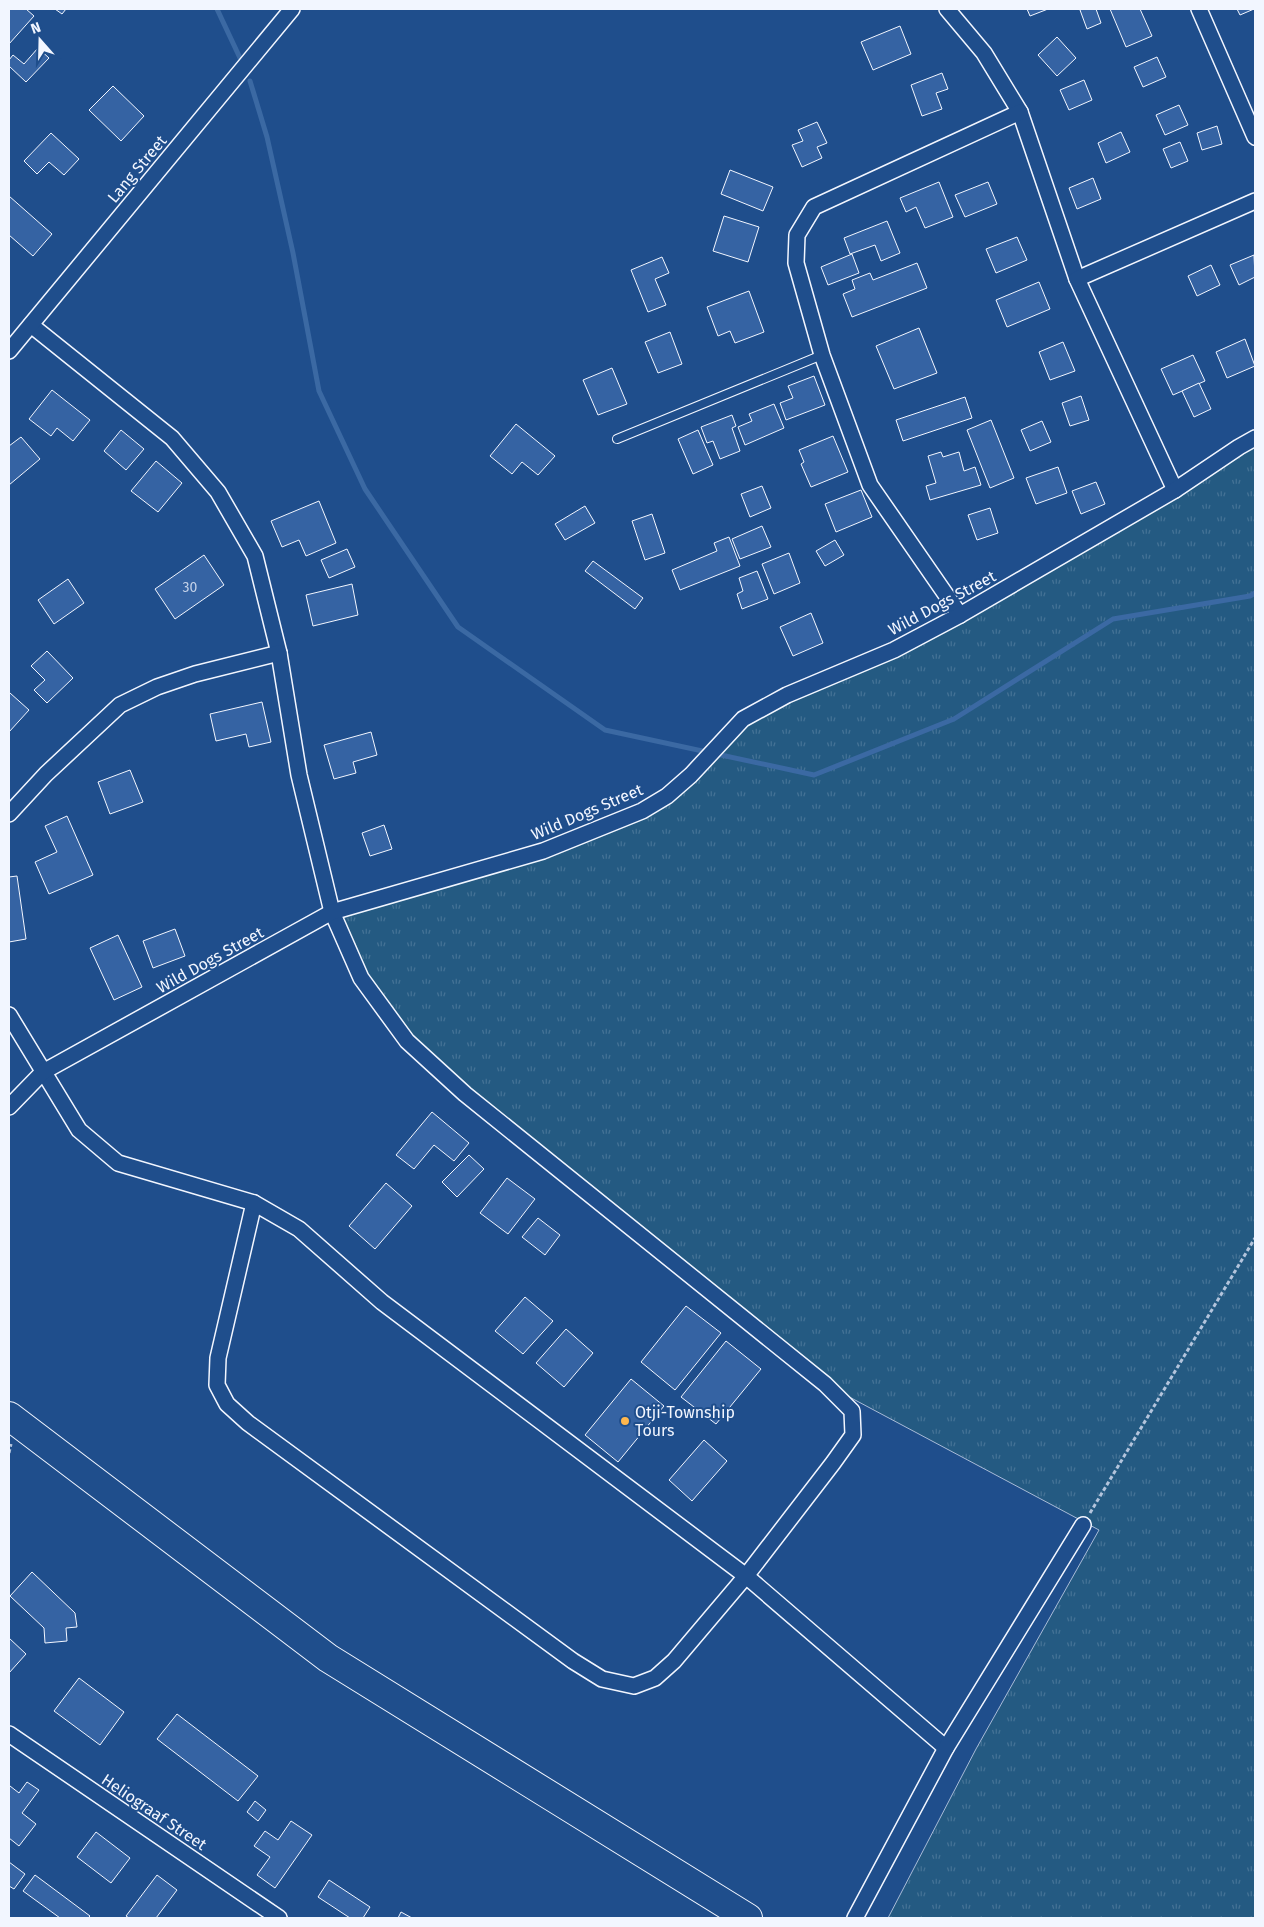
<svg xmlns="http://www.w3.org/2000/svg" width="1264" height="1927" font-family="'Fira Sans',sans-serif">
<style>
.grass{fill:url(#grass-tufts);stroke:#a8bbd7}
.lines{fill:none;stroke-linecap:round;stroke-linejoin:round}
.stream{stroke:#3b69a3;stroke-width:5}
.building{fill:#3563a3;stroke:#f2f6ff}
.lane-casing{stroke:#f2f6ff;stroke-width:10}
.street-casing{stroke:#f2f6ff;stroke-width:18}
.highway-casing{stroke:#f2f6ff;stroke-width:30}
.path{stroke:#b3c4dc;stroke-width:3;stroke-dasharray:4 2.5;stroke-linecap:butt}
.lane{stroke:#1f4e8c;stroke-width:8}
.street{stroke:#1f4e8c;stroke-width:15}
.highway{stroke:#1f4e8c;stroke-width:28}
.poi-dot{fill:#ffb74d;stroke:#1f4e8c;stroke-width:2}
.labels{text-anchor:middle;dominant-baseline:central;stroke-width:4;stroke-linejoin:round;paint-order:stroke}
.number-label{font-size:14px;fill:#c3d1e8}
.street-label{font-size:16px;fill:#f2f6ff;stroke:#1f4e8c}
.poi-label{font-size:16px;fill:#f2f6ff;stroke:#1f4e8c;text-anchor:start}
</style>
<defs>
<pattern id="grass-tufts" width="24" height="20" patternUnits="userSpaceOnUse" patternTransform="scale(1.25)"><rect width="24" height="20" fill="#245a82"/><path d="M3 7l-1-3M5 7V3M7 7l1-3M15 17l-1-3M17 17v-4M19 17l1-3" fill="none" stroke="#447295"/></pattern>
</defs>
<rect width="100%" height="100%" fill="#1f4e8c"/>
<polygon class="grass" points="1255,438 1255,1918 888,1918 976,1749 1099,1530 825,1384 407,1041 361,978 333,912 642,811 743,719 893,650"/>
<g class="lines">
<g class="stream">
<polyline points="217,9 240,58"/>
<polyline points="250,81 267,137 293,253 319,391 365,489 458,627 605,730 814,775 954,719 1113,619 1250,596 1255,593"/>
</g>
</g>
<g class="building">
<polygon points="9,9 26,9 34,16 9,44"/>
<polygon points="55,9 66,9 62,14"/>
<polygon points="1027,9 1048,9 1030,16"/>
<polygon points="1083,9 1096,9 1101,23 1087,29 1080,10"/>
<polygon points="1110,9 1140,9 1152,36 1126,47"/>
<polygon points="1237,9 1254,9 1240,15"/>
<polygon points="900,26 911,54 873,70 861,42"/>
<polygon points="1057,37 1076,58 1057,76 1038,55"/>
<polygon points="38,48 49,58 26,82 9,66 9,60 13,55 24,64"/>
<polygon points="1157,57 1166,77 1143,87 1134,67"/>
<polygon points="942,73 948,89 936,93 942,109 922,116 911,85"/>
<polygon points="1084,80 1092,100 1069,110 1060,90"/>
<polygon points="113,86 144,116 121,141 89,110"/>
<polygon points="1179,105 1188,125 1165,135 1156,115"/>
<polygon points="817,122 827,143 817,147 822,158 802,167 792,145 803,141 798,130"/>
<polygon points="1217,126 1222,144 1202,150 1197,133"/>
<polygon points="1121,132 1130,152 1106,163 1098,143"/>
<polygon points="51,133 79,159 64,175 49,162 37,174 24,161"/>
<polygon points="1180,142 1188,161 1171,168 1163,149"/>
<polygon points="730,170 773,187 763,211 721,194"/>
<polygon points="1093,178 1101,199 1077,209 1069,188"/>
<polygon points="939,182 953,217 925,228 916,207 906,212 900,198"/>
<polygon points="988,182 997,204 965,217 955,195"/>
<polygon points="9,196 52,234 33,256 9,235"/>
<polygon points="724,216 759,227 748,262 713,251"/>
<polygon points="887,221 900,253 881,261 875,245 850,254 844,238"/>
<polygon points="1017,237 1027,260 996,273 986,249"/>
<polygon points="852,254 859,273 828,285 821,267"/>
<polygon points="1254,255 1255,277 1239,285 1230,265"/>
<polygon points="662,257 669,273 655,279 666,305 648,312 631,270"/>
<polygon points="917,263 927,288 852,317 843,294 855,289 852,280 870,273 873,280"/>
<polygon points="1211,265 1220,285 1197,296 1188,276"/>
<polygon points="1039,282 1050,309 1007,327 996,300"/>
<polygon points="749,291 764,332 735,343 730,331 718,336 707,307"/>
<polygon points="919,328 937,373 894,389 876,346"/>
<polygon points="670,332 682,364 658,373 645,342"/>
<polygon points="1245,339 1255,366 1227,378 1216,352"/>
<polygon points="1063,342 1075,371 1050,380 1039,352"/>
<polygon points="1193,355 1205,381 1173,395 1161,369"/>
<polygon points="612,368 627,404 598,415 583,380"/>
<polygon points="814,376 825,405 786,420 780,403 793,398 788,386"/>
<polygon points="1199,383 1211,409 1194,417 1182,391"/>
<polygon points="52,390 90,420 73,441 57,428 51,436 29,419"/>
<polygon points="1081,396 1089,420 1070,426 1062,403"/>
<polygon points="965,397 972,418 903,441 896,420"/>
<polygon points="774,404 784,428 745,445 738,427 752,421 749,414"/>
<polygon points="732,415 736,426 732,428 740,451 720,459 713,441 707,443 701,427"/>
<polygon points="991,420 1014,478 990,488 967,430"/>
<polygon points="1042,421 1051,442 1030,451 1021,430"/>
<polygon points="516,424 555,456 538,475 522,462 512,474 490,456"/>
<polygon points="121,430 144,449 126,470 104,451"/>
<polygon points="698,430 713,465 693,474 678,439"/>
<polygon points="833,436 848,472 811,487 801,464 804,462 799,450"/>
<polygon points="21,437 40,459 9,485 9,446"/>
<polygon points="941,452 943,457 959,452 964,471 975,467 981,485 930,500 926,486 936,483 928,456"/>
<polygon points="156,461 182,483 158,512 131,491"/>
<polygon points="1058,467 1067,493 1036,504 1026,478"/>
<polygon points="1096,482 1105,504 1081,514 1072,491"/>
<polygon points="762,486 771,508 750,517 741,494"/>
<polygon points="861,490 872,517 836,532 825,504"/>
<polygon points="319,501 336,543 306,556 299,540 282,547 271,521"/>
<polygon points="585,506 595,523 565,540 555,524"/>
<polygon points="990,508 998,533 977,540 968,515"/>
<polygon points="652,514 665,553 645,560 632,521"/>
<polygon points="762,526 771,547 740,559 732,539"/>
<polygon points="729,537 740,566 680,590 672,570 717,551 714,543"/>
<polygon points="835,540 844,555 825,566 816,551"/>
<polygon points="347,549 355,567 329,578 321,560"/>
<polygon points="789,553 800,583 774,594 762,564"/>
<polygon points="204,555 224,585 175,619 155,589"/>
<polygon points="593,561 643,598 635,609 585,571"/>
<polygon points="757,571 768,599 742,609 737,594 743,591 739,578"/>
<polygon points="68,579 84,603 54,624 38,600"/>
<polygon points="352,584 358,615 313,626 306,595"/>
<polygon points="811,613 823,643 793,656 780,627"/>
<polygon points="47,651 73,678 47,703 34,690 45,680 31,666"/>
<polygon points="10,693 29,710 9,732 9,694"/>
<polygon points="262,702 271,742 249,747 246,734 216,741 210,714"/>
<polygon points="371,732 377,755 353,762 356,773 334,779 324,745"/>
<polygon points="130,770 143,802 110,814 98,782"/>
<polygon points="67,816 93,875 49,894 35,862 57,852 45,826"/>
<polygon points="384,825 392,849 370,856 362,833"/>
<polygon points="17,876 26,939 9,942 9,877"/>
<polygon points="175,929 185,956 153,968 143,941"/>
<polygon points="118,935 142,987 114,1000 90,948"/>
<polygon points="432,1112 469,1143 454,1161 434,1145 414,1169 396,1155"/>
<polygon points="469,1155 484,1169 457,1197 442,1182"/>
<polygon points="507,1178 535,1199 508,1234 480,1213"/>
<polygon points="386,1183 412,1206 375,1249 349,1226"/>
<polygon points="538,1218 560,1235 545,1255 522,1237"/>
<polygon points="525,1297 553,1321 523,1354 495,1331"/>
<polygon points="686,1306 721,1333 675,1390 641,1362"/>
<polygon points="566,1329 593,1353 564,1387 536,1363"/>
<polygon points="726,1341 761,1369 716,1424 681,1397"/>
<polygon points="631,1379 664,1406 618,1462 585,1435"/>
<polygon points="704,1440 727,1461 692,1501 669,1480"/>
<polygon points="32,1572 75,1613 77,1627 66,1628 67,1641 45,1643 44,1628 10,1596"/>
<polygon points="9,1638 26,1654 9,1673"/>
<polygon points="79,1678 124,1712 100,1745 54,1711"/>
<polygon points="177,1714 258,1776 238,1801 157,1739"/>
<polygon points="27,1782 39,1790 22,1813 36,1824 19,1846 9,1838 9,1787 10,1786 19,1793"/>
<polygon points="255,1801 266,1810 258,1821 247,1812"/>
<polygon points="291,1821 312,1835 275,1888 257,1875 270,1857 254,1846 265,1831 278,1840"/>
<polygon points="96,1832 130,1858 111,1883 77,1857"/>
<polygon points="9,1862 25,1874 14,1889 9,1886"/>
<polygon points="35,1875 90,1916 88,1918 60,1918 23,1891"/>
<polygon points="157,1875 177,1890 156,1918 129,1918 126,1916"/>
<polygon points="329,1880 370,1907 363,1918 350,1918 318,1897"/>
<polygon points="401,1912 412,1918 398,1918"/>
</g>
<g class="lines">
<g class="lane-casing">
<polyline id="lane" points="617,439 822,355"/>
</g>
<g class="street-casing">
<g id="street">
<polyline points="947,9 984,53 1020,112 1077,279 1175,490"/>
<polyline points="1199,9 1255,137"/>
<polyline points="1077,279 1255,201"/>
<polyline points="31,325 172,438 218,492 255,556 279,653 299,775 332,912 361,978 407,1041 465,1094 825,1384 852,1411 853,1435 833,1463 746,1576 674,1661 655,1678 634,1686 602,1679 573,1661 248,1423 227,1404 217,1385 218,1358 254,1203"/>
<polyline points="9,351 292,9"/>
<polyline points="960,615 870,485 822,355 796,263 797,235 814,207 1020,112"/>
<polyline points="9,814 46,774 120,705 157,687 195,674 279,653"/>
<polyline points="9,1015 79,1130 118,1163 254,1203 299,1229 382,1302 746,1576 946,1748"/>
<polyline points="9,1107 43,1072 332,912 543,851 642,811 667,796 691,775 743,719 787,695 894,650 960,615 1175,490 1239,447 1255,438"/>
<polyline points="9,1734 279,1918"/>
<polyline points="855,1918 946,1748 1083,1525"/>
</g>
</g>
<g class="highway-casing">
<polyline id="highway" points="9,1416 328,1658 748,1918"/>
</g>
<g class="path">
<polyline points="9,1453 11,1444"/>
<polyline points="1090,1513 1255,1238"/>
</g>
<use href="#lane" class="lane"/>
<use href="#street" class="street"/>
<use href="#highway" class="highway"/>
</g>
<circle class="poi-dot" cx="625" cy="1421" r="5"/>
<g class="labels">
<g class="number-label">
<text x="190" y="587">30</text>
</g>
<g class="street-label">
<text transform="translate(137 169) rotate(-50)">Lang Street</text>
<text transform="translate(942 603) rotate(-28)">Wild Dogs Street</text>
<text transform="translate(587 812) rotate(-23)">Wild Dogs Street</text>
<text transform="translate(210 960) rotate(-29)">Wild Dogs Street</text>
<text transform="translate(154 1812) rotate(34)">Heliograaf Street</text>
</g>
<g class="poi-label">
<text x="635" y="1412">Otji-Township<tspan x="635" dy="18">Tours</tspan></text>
</g>
</g>
<rect width="1264" height="1927" fill="none" stroke="#f2f6ff" stroke-width="20"/>
<g transform="translate(40 40) rotate(340)" stroke="#1f4e8c" stroke-width="4" paint-order="stroke">
<path d="M0-4L9 19L0 12L-9 19Z" fill="#f2f6ff"/>
<text y="-8" font-size="14" font-weight="bold" text-anchor="middle" fill="#f2f6ff">N</text>
</g>
</svg>
